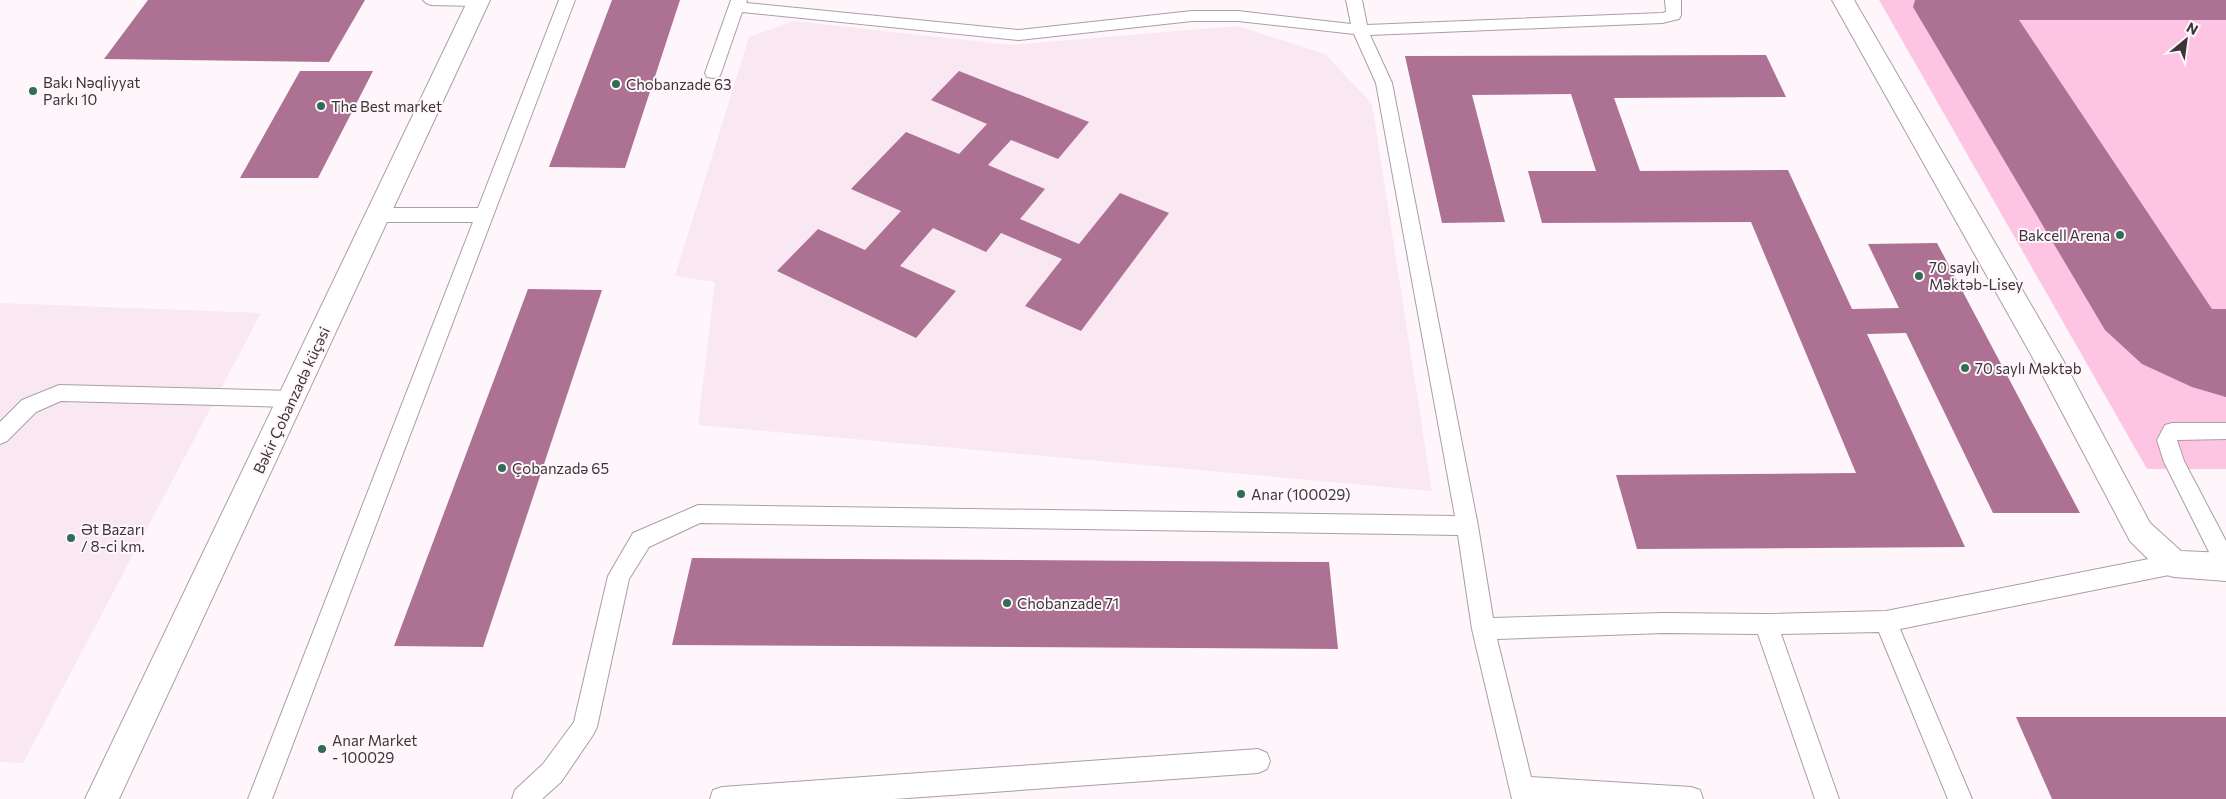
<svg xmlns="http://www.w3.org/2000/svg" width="2226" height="799" font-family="Commissioner,sans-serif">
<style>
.built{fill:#f9e8f1}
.green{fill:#fec4e4}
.building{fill:#ac7193}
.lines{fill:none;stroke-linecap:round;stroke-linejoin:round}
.service-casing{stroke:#ab9ea5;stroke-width:2}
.minor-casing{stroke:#ab9ea5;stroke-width:2}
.tertiary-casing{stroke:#ab9ea5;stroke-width:2}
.service{fill:#fff;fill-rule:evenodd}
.minor{fill:#fff;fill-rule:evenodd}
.tertiary{fill:#fff;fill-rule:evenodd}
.poi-dot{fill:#326c55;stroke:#fef6fa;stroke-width:2}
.labels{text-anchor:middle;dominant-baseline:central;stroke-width:4;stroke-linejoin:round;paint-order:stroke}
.poi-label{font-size:15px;fill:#3b3538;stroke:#fef6fa;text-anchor:start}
.street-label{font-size:15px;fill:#3b3538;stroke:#fef6fa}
</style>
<rect width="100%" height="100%" fill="#fef6fa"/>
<g class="built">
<polygon points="794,21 1011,45 1238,26 1325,54 1372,104 1432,491 698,425 715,282 675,276 749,37"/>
<polygon points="0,303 261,313 23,763 0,762"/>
</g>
<polygon class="green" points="1879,0 2226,0 2226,469 2147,469"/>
<g class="building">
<polygon points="148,0 365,0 329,62 104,59"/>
<polygon points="612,0 680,0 625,168 549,167"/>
<polygon points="1915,0 2226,0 2226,20 2019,20 2212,309 2226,309 2226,397 2192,387 2142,364 2105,330 1913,7"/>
<polygon points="1766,55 1786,97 1614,98 1640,171 1788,170 1852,309 1899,308 1868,244 1937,243 2080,513 1993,513 1906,333 1867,334 1965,547 1637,549 1616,475 1856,473 1751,222 1542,223 1528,171 1596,171 1571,94 1472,95 1505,222 1442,223 1405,56"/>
<polygon points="300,71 373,71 318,178 240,178"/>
<polygon points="959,71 1089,122 1058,159 1011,140 988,165 1045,189 1020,219 1079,244 1120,193 1169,213 1081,331 1025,306 1062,259 1001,233 986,252 933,228 900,266 956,291 916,338 777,271 818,229 865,250 901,211 851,189 906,132 959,154 987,124 931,100"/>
<polygon points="528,289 602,290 483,647 394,646"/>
<polygon points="692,558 1329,562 1338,649 672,645"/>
<polygon points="2016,717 2226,717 2226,799 2052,799"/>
</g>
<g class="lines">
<g class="service-casing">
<g id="service">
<polygon points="423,0 486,0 487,1 484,4 479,6 431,5 426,3"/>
<polygon points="559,0 575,0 272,799 248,799 473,222 379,222 373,220 370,215 373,210 379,208 478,208"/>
<polygon points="731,0 747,0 746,3 1019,30 1192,11 1238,11 1351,24 1346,0 1362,0 1367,25 1662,13 1666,12 1665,0 1681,0 1681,15 1679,19 1662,23 1370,35 1392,83 1478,526 1493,618 1664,613 1766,614 1886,611 2174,554 2182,557 2185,564 2182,571 2174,574 1900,629 1972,799 1948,799 1879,632 1781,634 1839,799 1815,799 1758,634 1664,633 1497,639 1531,777 1691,787 1700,790 1703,799 1512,799 1472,629 1458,535 700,523 649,547 629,579 597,727 593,735 561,782 542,799 512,799 515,790 543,764 574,722 608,576 633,533 698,505 1455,516 1376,83 1354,34 1238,21 1192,21 1019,40 742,12 721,73 719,77 713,78 707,77 705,73"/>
<polygon points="59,385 292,391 299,393 302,399 299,405 292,407 61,401 36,412 7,441 0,444 0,422 22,400"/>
<polygon points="2172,423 2226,423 2226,439 2177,440 2184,461 2226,541 2226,573 2218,570 2164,462 2157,440 2165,425"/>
<polygon points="1258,749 1267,753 1270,761 1267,769 1258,773 894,799 710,799 713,790 722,787"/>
</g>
</g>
<g class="minor-casing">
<polygon id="minor" points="1832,0 1854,0 2063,360 2150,523 2181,551 2226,553 2226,581 2174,577 2163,574 2130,541 2043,376"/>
</g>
<g class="tertiary-casing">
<polygon id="tertiary" points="468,0 490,0 119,799 85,799"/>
</g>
<use href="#service" class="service"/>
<use href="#minor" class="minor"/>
<use href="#tertiary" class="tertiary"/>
</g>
<g class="poi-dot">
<circle cx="616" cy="84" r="5"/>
<circle cx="33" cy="91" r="5"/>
<circle cx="321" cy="106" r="5"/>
<circle cx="2120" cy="235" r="5"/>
<circle cx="1919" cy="276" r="5"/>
<circle cx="1965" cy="368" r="5"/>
<circle cx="502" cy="468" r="5"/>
<circle cx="1241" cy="494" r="5"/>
<circle cx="71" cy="538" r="5"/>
<circle cx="1007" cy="603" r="5"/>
<circle cx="322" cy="749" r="5"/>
</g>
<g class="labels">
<g class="poi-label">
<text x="43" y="82">Bakı Nəqliyyat<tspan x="43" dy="17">Parkı 10</tspan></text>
<text x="626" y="84">Chobanzade 63</text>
<text x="331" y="106">The Best market</text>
<text x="2110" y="235" text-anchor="end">Bakcell Arena</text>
<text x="1929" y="267">70 saylı<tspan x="1929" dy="17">Məktəb-Lisey</tspan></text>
<text x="1975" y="368">70 saylı Məktəb</text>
<text x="512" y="468">Çobanzadə 65</text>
<text x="1251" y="494">Anar (100029)</text>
<text x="81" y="529">Ət Bazarı<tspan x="81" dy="17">/ 8-ci km.</tspan></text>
<text x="1017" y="603">Chobanzade 71</text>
<text x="332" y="740">Anar Market<tspan x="332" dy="17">- 100029</tspan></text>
</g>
<g class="street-label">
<text transform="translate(291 400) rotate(-65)">Bəkir Çobanzadə küçəsi</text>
</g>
</g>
<g transform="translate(2186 40) rotate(29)" stroke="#fef6fa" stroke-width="4" paint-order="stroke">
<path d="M0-4L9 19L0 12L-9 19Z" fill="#3b3538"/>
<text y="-8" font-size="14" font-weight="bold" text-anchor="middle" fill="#3b3538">N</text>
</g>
</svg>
